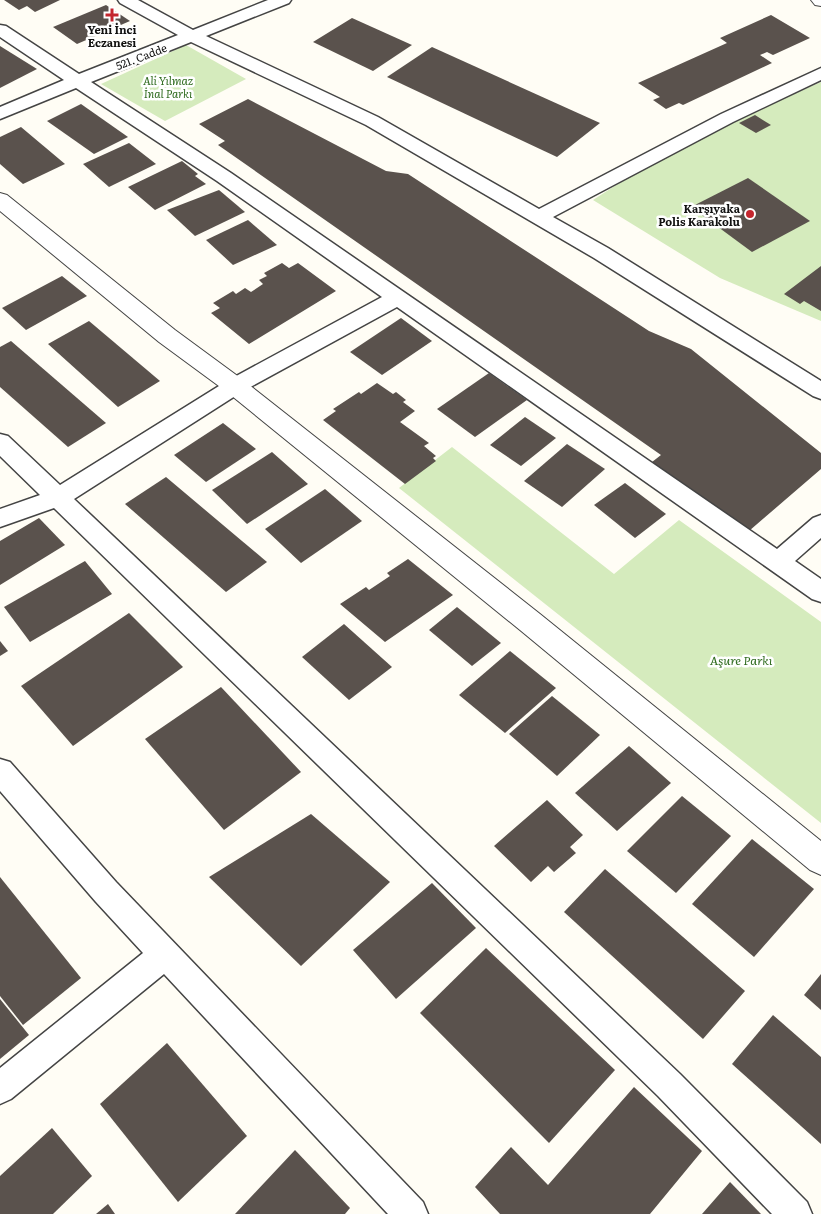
<svg xmlns="http://www.w3.org/2000/svg" width="821" height="1214" font-family="Literata,serif">
<style>
.green{fill:#d5ebbd}
.building{fill:#5a524d}
.lines{fill:none;stroke-linecap:round;stroke-linejoin:round}
.minor-casing{stroke:#444;stroke-width:3}
.tertiary-casing{stroke:#444;stroke-width:2}
.minor{fill:#fff;fill-rule:evenodd}
.tertiary{fill:#fff;fill-rule:evenodd}
.poi-dot{fill:#c4262e;stroke:#fff;stroke-width:2}
.labels{text-anchor:middle;dominant-baseline:central;stroke-width:5;stroke-linejoin:round;paint-order:stroke}
.far-poi-label{font-size:11px;font-weight:bold;fill:#111;stroke:#fff}
.far-street-label{font-size:11px;fill:#111;stroke:#fff}
.far-park-label{font-size:11px;font-style:italic;fill:#2f6b1f;stroke:#fff}
.park-label{font-size:12px;font-style:italic;fill:#2f6b1f;stroke:#fff}
</style>
<rect width="100%" height="100%" fill="#fffdf5"/>
<g class="green">
<polygon points="186,45 246,79 165,121 101,84"/>
<polygon points="821,82 821,321 720,278 593,200 647,165 744,116"/>
<polygon points="452,447 614,574 679,520 821,622 821,823 399,488"/>
</g>
<g class="building">
<polygon points="4,0 60,0 35,12 27,6 19,10"/>
<polygon points="106,5 130,21 77,44 53,27"/>
<polygon points="771,15 810,38 773,55 767,52 760,55 772,63 683,105 679,103 666,109 653,100 660,97 638,83 727,43 720,38"/>
<polygon points="352,18 412,45 373,71 313,42"/>
<polygon points="0,46 37,69 0,88"/>
<polygon points="432,47 600,123 557,157 387,77"/>
<polygon points="248,99 386,171 408,174 649,331 691,349 821,453 821,469 749,531 652,462 661,455 218,145 225,141 199,124"/>
<polygon points="81,104 128,137 94,154 47,121"/>
<polygon points="755,115 771,125 756,133 739,123"/>
<polygon points="21,127 65,164 23,184 0,164 0,137"/>
<polygon points="129,143 156,164 109,187 83,164"/>
<polygon points="182,161 198,174 195,176 206,184 155,210 128,187"/>
<polygon points="748,178 810,221 752,252 691,207"/>
<polygon points="219,190 245,212 195,236 167,210"/>
<polygon points="248,220 277,245 233,265 206,240"/>
<polygon points="282,263 289,268 298,263 336,291 249,344 211,313 220,308 213,303 233,291 236,294 245,288 251,292 263,284 259,280 267,276 264,273"/>
<polygon points="821,266 821,311 804,301 800,304 784,294"/>
<polygon points="62,276 87,296 26,330 2,308"/>
<polygon points="401,318 432,341 382,375 350,352"/>
<polygon points="89,321 160,381 118,407 48,344"/>
<polygon points="11,341 106,423 68,447 0,387 0,347"/>
<polygon points="489,373 527,400 475,437 437,409"/>
<polygon points="377,383 393,394 396,392 406,400 403,402 415,411 400,422 429,443 424,446 436,456 433,458 436,461 405,484 323,420 336,411 333,409 359,392 361,394"/>
<polygon points="525,417 556,438 521,466 490,445"/>
<polygon points="223,423 256,449 206,482 174,455"/>
<polygon points="567,444 605,469 562,507 524,481"/>
<polygon points="272,452 308,484 247,524 212,490"/>
<polygon points="166,477 267,562 226,592 125,504"/>
<polygon points="625,483 666,514 635,538 594,505"/>
<polygon points="325,489 362,521 301,563 265,529"/>
<polygon points="39,518 65,545 0,585 0,541"/>
<polygon points="408,559 453,595 385,642 340,604 366,587 369,590 390,576 387,573"/>
<polygon points="85,561 112,594 30,642 4,607"/>
<polygon points="457,607 501,643 472,666 429,630"/>
<polygon points="129,613 183,667 73,746 21,686"/>
<polygon points="344,624 392,667 349,700 302,657"/>
<polygon points="0,641 8,651 0,656"/>
<polygon points="510,651 556,688 505,733 459,695"/>
<polygon points="221,687 301,772 224,830 145,739"/>
<polygon points="552,696 600,735 557,776 509,734"/>
<polygon points="629,746 671,783 617,831 575,793"/>
<polygon points="682,796 731,836 676,893 627,851"/>
<polygon points="547,800 583,835 570,847 576,853 554,872 548,866 531,882 494,846"/>
<polygon points="311,814 390,882 301,966 209,877"/>
<polygon points="752,839 814,889 754,957 692,904"/>
<polygon points="605,869 745,991 703,1039 564,912"/>
<polygon points="0,877 81,978 23,1025 0,996"/>
<polygon points="432,883 476,928 396,999 353,950"/>
<polygon points="486,948 615,1070 549,1143 420,1013"/>
<polygon points="821,974 821,1010 804,995"/>
<polygon points="0,999 29,1035 0,1059"/>
<polygon points="773,1015 821,1057 821,1144 732,1064"/>
<polygon points="167,1043 247,1136 178,1202 100,1104"/>
<polygon points="634,1087 702,1151 650,1214 500,1214 475,1187 511,1147 548,1185"/>
<polygon points="52,1128 92,1176 53,1214 0,1214 0,1176"/>
<polygon points="295,1150 350,1208 345,1214 235,1214"/>
<polygon points="730,1182 761,1214 702,1214"/>
<polygon points="108,1204 115,1214 96,1214"/>
</g>
<g class="lines">
<g class="minor-casing">
<g id="minor">
<polygon points="118,0 138,0 193,30 268,0 291,0 289,3 206,36 378,117 539,209 721,114 821,68 821,80 733,122 553,217 608,248 821,381 821,399 813,396 594,258 366,125 191,42 91,82 231,173 777,549 813,518 821,515 821,538 795,561 821,579 821,602 812,599 397,307 243,391 74,499 680,1074 807,1202 812,1214 772,1214 658,1096 54,508 0,527 0,509 40,495 0,456 0,434 8,436 60,485 227,381 382,297 217,181 76,88 0,119 0,107 64,80 0,37 0,25 6,26 79,74 178,35 120,3"/>
<polygon points="0,759 10,762 116,882 423,1202 428,1214 388,1214 164,974 11,1099 0,1104 0,1068 143,953 96,902 0,791"/>
</g>
</g>
<g class="tertiary-casing">
<g id="tertiary">
<polygon points="811,0 821,0 821,6 815,5"/>
<polygon points="0,193 7,195 175,330 243,380 540,614 821,841 821,875 810,870 520,630 227,392 159,342 0,211"/>
</g>
</g>
<use href="#minor" class="minor"/>
<use href="#tertiary" class="tertiary"/>
</g>
<g class="poi-dot">
<path d="M109.5 7.5h5v5h5v5h-5v5h-5v-5h-5v-5h5z"/>
<circle cx="750" cy="214" r="5"/>
</g>
<g class="labels">
<g class="far-poi-label">
<text x="112" y="29">Yeni İnci<tspan x="112" dy="13">Eczanesi</tspan></text>
<text x="740" y="208" text-anchor="end">Karşıyaka<tspan x="740" dy="13">Polis Karakolu</tspan></text>
</g>
<g class="far-street-label">
<text transform="translate(141 56) rotate(-21)">521. Cadde</text>
</g>
<g class="far-park-label">
<text x="168" y="80">Ali Yılmaz<tspan x="168" dy="13">İnal Parkı</tspan></text>
</g>
<g class="park-label">
<text x="741" y="660">Aşure Parkı</text>
</g>
</g>
</svg>
